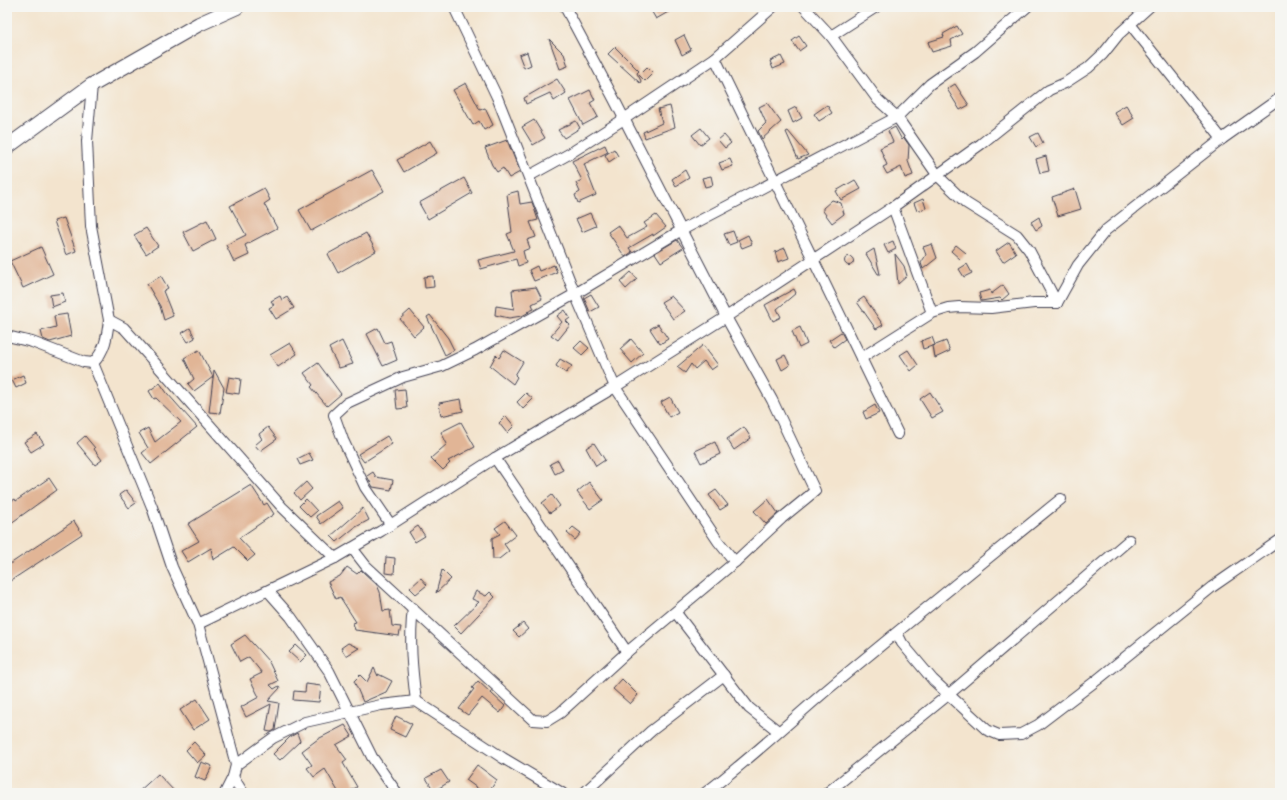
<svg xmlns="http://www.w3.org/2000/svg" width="1287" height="800" font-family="'Libre Bodoni',serif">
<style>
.building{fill:#e1b596}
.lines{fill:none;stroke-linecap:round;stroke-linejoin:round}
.street-casing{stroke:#413f51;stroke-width:12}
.secondary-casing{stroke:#413f51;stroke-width:16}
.street{stroke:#fff;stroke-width:10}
.secondary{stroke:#fff;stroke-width:14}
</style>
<rect width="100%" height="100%" fill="#f6f6f2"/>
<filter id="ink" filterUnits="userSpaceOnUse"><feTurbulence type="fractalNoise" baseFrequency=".025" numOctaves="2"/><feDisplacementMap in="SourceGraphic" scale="8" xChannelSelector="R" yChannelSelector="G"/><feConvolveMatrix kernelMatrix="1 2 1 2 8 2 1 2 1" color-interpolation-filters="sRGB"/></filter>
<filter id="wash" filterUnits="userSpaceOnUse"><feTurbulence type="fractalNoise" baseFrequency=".012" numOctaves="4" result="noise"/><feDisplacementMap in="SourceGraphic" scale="16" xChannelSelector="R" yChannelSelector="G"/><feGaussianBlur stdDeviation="0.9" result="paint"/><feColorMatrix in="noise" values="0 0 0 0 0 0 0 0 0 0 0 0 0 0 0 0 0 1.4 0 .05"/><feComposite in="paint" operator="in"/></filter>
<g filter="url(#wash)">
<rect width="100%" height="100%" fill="#f3e4ce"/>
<g id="blocks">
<g class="building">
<polygon points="649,7 677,7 656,19"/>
<polygon points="957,26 962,34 951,40 952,46 932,52 928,42 944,37 943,34"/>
<polygon points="684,35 691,50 682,55 675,40"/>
<polygon points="799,36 806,46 799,51 792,41"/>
<polygon points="549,39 564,54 568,66 560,69"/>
<polygon points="615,47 639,71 637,73 641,81 640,83 608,54"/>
<polygon points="527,52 531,65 524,68 519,55"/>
<polygon points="781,56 785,64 773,69 770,61"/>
<polygon points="647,67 653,73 645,81 639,75"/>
<polygon points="557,79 566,93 554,101 550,93 526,104 524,98"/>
<polygon points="466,83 480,110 485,108 493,125 484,130 479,121 473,125 453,90"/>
<polygon points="955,84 969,105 960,110 947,89"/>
<polygon points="590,90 595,100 590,103 598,117 583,125 570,100"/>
<polygon points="767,103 781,122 762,139 758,131 766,123 759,107"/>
<polygon points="827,105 832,113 819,121 814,114"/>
<polygon points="1126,105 1134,118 1123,125 1114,112"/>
<polygon points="670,106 675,127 645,138 643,132 662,123 658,109"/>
<polygon points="796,107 802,118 793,123 788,111"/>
<polygon points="534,120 545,138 533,145 522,127"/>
<polygon points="576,121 580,128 564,138 558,130"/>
<polygon points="895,127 902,140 904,138 909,145 908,161 913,175 905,178 901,167 887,174 883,167 887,165 880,148 893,142 888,131"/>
<polygon points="701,128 709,138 700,145 692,135"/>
<polygon points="788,131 808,155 798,159 786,132"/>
<polygon points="1038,133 1043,143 1036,147 1030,137"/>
<polygon points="724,135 731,143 725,148 718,140"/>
<polygon points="507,140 520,172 509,178 503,168 497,172 492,165 485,148"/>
<polygon points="430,141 437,153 404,172 397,160"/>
<polygon points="605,145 608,152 584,164 596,195 578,203 575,195 580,192 576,183 582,180 572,161"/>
<polygon points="614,149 618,156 609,162 605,155"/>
<polygon points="1046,156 1049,171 1040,173 1036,159"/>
<polygon points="730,159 733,166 722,170 719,163"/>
<polygon points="372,170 384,191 311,231 299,210"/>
<polygon points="685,170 689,178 676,186 672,179"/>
<polygon points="711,176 713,185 705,187 702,178"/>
<polygon points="464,178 472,193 428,219 419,203"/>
<polygon points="855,180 861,189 841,200 836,191"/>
<polygon points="264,188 270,200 264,204 277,228 245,245 249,255 234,262 226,245 246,235 230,206"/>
<polygon points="1075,189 1081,209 1058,216 1052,197"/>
<polygon points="518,191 520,204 532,202 538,220 530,222 536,237 527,240 530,248 523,251 526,263 518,266 516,259 481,269 478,260 514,251 507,234 512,232 507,194"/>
<polygon points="923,199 926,208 917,211 914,203"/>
<polygon points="832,200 841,203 844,214 832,223 823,211 823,208"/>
<polygon points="590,213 596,226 582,232 576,219"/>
<polygon points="656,215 666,227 653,236 653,234 629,248 632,252 625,257 608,232 618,225 627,238 647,227 644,223"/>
<polygon points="1039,217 1042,226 1036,230 1031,222"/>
<polygon points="64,218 76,251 66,255 54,221"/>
<polygon points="207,220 216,239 193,251 183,232"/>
<polygon points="146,228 158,246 146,254 134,235"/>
<polygon points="733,231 737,242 729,245 724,234"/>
<polygon points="366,233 376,251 338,273 328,254"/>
<polygon points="748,235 752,244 742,248 738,240"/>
<polygon points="677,240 683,248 661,262 655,253"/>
<polygon points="893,241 896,249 888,253 884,245"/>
<polygon points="1009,242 1016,253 1003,262 996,251"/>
<polygon points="932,244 937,258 923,269 921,263 926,255 923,247"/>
<polygon points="956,245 966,253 960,259 951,251"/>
<polygon points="41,247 53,274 23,288 10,261"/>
<polygon points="785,248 789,258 778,262 775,252"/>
<polygon points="874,249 880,274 878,274 866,254"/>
<polygon points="895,254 904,266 907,276 898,284"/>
<circle cx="849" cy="261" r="4.5"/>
<polygon points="967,264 972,273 964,277 959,269"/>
<polygon points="554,265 557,272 534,281 529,270 537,266 539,271"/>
<polygon points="631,272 637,279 626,289 620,282"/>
<polygon points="161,276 168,288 163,291 173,316 164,320 160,306 147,284"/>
<polygon points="433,276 434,287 425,288 424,277"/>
<polygon points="1003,285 1009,294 1002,300 1000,298 981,301 979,293 990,290 991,294"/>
<polygon points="536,287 542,299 532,304 534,309 527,312 529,312 522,316 509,318 495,315 496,306 514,309 512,290"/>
<polygon points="794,289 796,293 777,309 781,317 773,321 765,305"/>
<polygon points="63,293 65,302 52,307 50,295"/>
<polygon points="591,294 599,307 590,312 584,298"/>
<polygon points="280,296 282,300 287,297 294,308 276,319 269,308 274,305 271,301"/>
<polygon points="671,296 685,311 673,319 661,302"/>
<polygon points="864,297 883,325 876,329 857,302"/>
<polygon points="410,310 424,327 414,336 400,319"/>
<polygon points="565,310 570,318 566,321 570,325 558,340 551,335 562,322 557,316"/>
<polygon points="67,314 71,336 50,342 43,339 41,331 56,327 54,316"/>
<polygon points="430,315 448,338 454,350 445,355 427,317"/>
<polygon points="658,324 668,339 660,344 650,329"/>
<polygon points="800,327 807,344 799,348 792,331"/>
<polygon points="190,328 195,338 188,342 182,333"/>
<polygon points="378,328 385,343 391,341 397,360 383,366 367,334"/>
<polygon points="841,332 845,339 834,347 829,340"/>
<polygon points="932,337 935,345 923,349 921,341"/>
<polygon points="631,339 643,353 632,363 620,349"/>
<polygon points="342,341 353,364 339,368 329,348"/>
<polygon points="581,341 589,348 582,355 574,348"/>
<polygon points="946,341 950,351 935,358 933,346"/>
<polygon points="290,343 297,354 278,367 270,355"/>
<polygon points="703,345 718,365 711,370 704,361 695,369 691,364 685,373 677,367"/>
<polygon points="199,350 213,377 194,391 188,384 194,379 184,358"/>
<polygon points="504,350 523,362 515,375 517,377 513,384 490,366 496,355 499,358"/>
<polygon points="908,350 918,365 911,371 900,355"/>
<polygon points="785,355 790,365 782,370 777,359"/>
<polygon points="560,359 572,366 566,373 556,366"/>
<polygon points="318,363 341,394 327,406 311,387 313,385 304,373"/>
<polygon points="214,370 224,388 220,413 209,412"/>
<polygon points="23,375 26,383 16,388 12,380"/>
<polygon points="229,377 241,379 239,394 226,392"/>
<polygon points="160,383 167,393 197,427 151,464 142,453 148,448 139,433 148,428 155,442 181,422 156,398 154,399 149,391"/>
<polygon points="405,389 407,408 397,409 395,390"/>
<polygon points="930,392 943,412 932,418 920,399"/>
<polygon points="526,393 533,399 523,409 517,402"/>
<polygon points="670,397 678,412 669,417 661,402"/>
<polygon points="461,399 463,411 441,416 439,403"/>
<polygon points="875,405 879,413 866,419 863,412"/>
<polygon points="506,416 514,426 507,433 499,423"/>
<polygon points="461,422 475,447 448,461 450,463 443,470 431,458 447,444 441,432"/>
<polygon points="268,427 277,439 260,451 255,445 262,439 259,434"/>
<polygon points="744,427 751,438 734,450 727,439"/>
<polygon points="37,434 44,444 31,452 24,442"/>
<polygon points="85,436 95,448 94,449 102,460 95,465 77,443"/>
<polygon points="387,436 392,444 364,462 358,454"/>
<polygon points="715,442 720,454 701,463 695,451"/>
<polygon points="594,443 605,460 596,466 586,448"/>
<polygon points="309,453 313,460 300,465 297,459"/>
<polygon points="558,460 563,470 555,474 550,464"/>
<polygon points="373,472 376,477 393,480 391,490 373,487 367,476"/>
<polygon points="49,478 57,490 7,526 7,504 15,499 16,501"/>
<polygon points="306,482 312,489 300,500 294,493"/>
<polygon points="589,482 603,500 590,509 577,492"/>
<polygon points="251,485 264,505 267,503 274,514 239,538 255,555 248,561 234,547 213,560 211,548 188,562 181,551 199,541 188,524"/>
<polygon points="126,490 136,503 129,508 119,495"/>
<polygon points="716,490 728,505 720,510 709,495"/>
<polygon points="552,495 560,506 550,513 542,503"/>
<polygon points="306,499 317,511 310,517 299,506"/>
<polygon points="768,499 778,513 766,524 754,511"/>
<polygon points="338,501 343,508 321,524 316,516"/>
<polygon points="363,508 369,520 354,528 337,542 331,536"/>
<polygon points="74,521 82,534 7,583 7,566"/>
<polygon points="505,521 516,535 504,544 509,551 499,559 493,559 492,538 500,534 495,528"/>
<polygon points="418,526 425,536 415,542 409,532"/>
<polygon points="573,527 581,533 575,540 567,533"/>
<polygon points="386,557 395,558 394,574 385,573"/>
<polygon points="347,567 357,574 361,570 377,585 380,592 383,611 390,610 392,626 401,627 399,636 355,630 353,623 356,622 340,597 336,599 328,582 340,576"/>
<polygon points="442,570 451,579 436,593"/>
<polygon points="421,578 427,585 416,594 410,588"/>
<polygon points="476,591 486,596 490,592 495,597 461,633 454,626 479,602 472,599"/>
<polygon points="523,623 528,629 519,637 513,631"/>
<polygon points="245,635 269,662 278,681 270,685 274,689 279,686 280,688 268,701 279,703 275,730 271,732 266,731 271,704 246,717 241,707 259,697 250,679 262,673 249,657 240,662 231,644"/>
<polygon points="348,643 359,648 346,656 341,648"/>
<polygon points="296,645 307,655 300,662 289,652"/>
<polygon points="374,668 378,676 378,674 392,681 386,692 363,702 354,681 360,675 367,682"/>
<polygon points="622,679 638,695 630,704 613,689"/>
<polygon points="478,681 505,706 500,713 482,698 468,715 459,709 474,689 472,688"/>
<polygon points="306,684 321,686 319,702 293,700 294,691 305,692"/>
<polygon points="197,699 210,719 193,730 180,710"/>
<polygon points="396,716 412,724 405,737 390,730"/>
<polygon points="345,725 352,736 336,745 347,760 343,763 357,787 346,793 339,793 325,769 314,777 307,768 312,765 302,751 318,739"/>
<polygon points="297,733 300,741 280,760 273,754 290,737"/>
<polygon points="194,742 206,755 197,763 186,750"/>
<polygon points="201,762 212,766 205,781 195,777"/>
<polygon points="477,765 497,780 488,793 484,793 466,780"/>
<polygon points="441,770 449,782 434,791 426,778"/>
<polygon points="158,774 176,793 137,793"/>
</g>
</g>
</g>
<g filter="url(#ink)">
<use href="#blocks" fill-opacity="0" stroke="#413f51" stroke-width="1"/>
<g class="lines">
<g class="street-casing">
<g id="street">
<polyline points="454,7 497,97 575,294 615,387 718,541 735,562"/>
<polyline points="804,7 831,36 878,100 897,117 938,176 966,203 1017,235 1029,250 1057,303"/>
<polyline points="1130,24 1222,139"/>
<polyline points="831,36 876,7"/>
<polyline points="715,58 898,434"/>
<path d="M92 85 87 141 91 226 109 320C107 337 105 351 93 363"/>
<polyline points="529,176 569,154 624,119 715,58 773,7"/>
<polyline points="893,207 932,313"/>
<polyline points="1057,303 1078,265 1106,230 1222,139 1280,98"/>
<polyline points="109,320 124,328 133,338 282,507 335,558"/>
<polyline points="7,336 32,342 84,362 93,363"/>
<polyline points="861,358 932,313 948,308 959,307 991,308 1034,303 1057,303"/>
<polyline points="93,363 152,507 172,567 198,624 236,765 233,777 225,793"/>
<polyline points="495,458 627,652"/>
<polyline points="391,525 365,487 343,440 334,415 347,403 403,377 442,366 475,350 575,294 680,231 897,117 930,84 975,52 1027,7"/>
<polyline points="352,548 366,566 533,720 547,721 560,713 627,652 735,562 782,518 815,491 772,400 726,317 614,99 565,7"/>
<polyline points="268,591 291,617 329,671 372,757 397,793"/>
<path d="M413 608C409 640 412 669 416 701"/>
<polyline points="676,613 749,708 778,731"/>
<polyline points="198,624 335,558 381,531 495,458 615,387 726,317 893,207 981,144 1049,90 1065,83 1088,68 1103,54 1119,34 1149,7"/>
<polyline points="897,633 902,643 933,680 987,730 999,735 1021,734 1038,725 1097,680 1212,587 1280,540"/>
<polyline points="236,765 273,738 305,722 381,705 416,701 503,758 562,793"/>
<polyline points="233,777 243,793"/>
<polyline points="584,793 651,731 724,675"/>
<path d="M705 793C748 761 787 724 828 689 905 625 983 562 1061 499"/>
<polyline points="827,793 948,695 1129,540"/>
</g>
</g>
<g class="secondary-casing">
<polyline id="secondary" points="7,147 92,85 199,24 237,7"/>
</g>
<use href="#street" class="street"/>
<use href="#secondary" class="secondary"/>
</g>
</g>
<rect width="1287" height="800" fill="none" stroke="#f6f6f2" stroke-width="24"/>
</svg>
